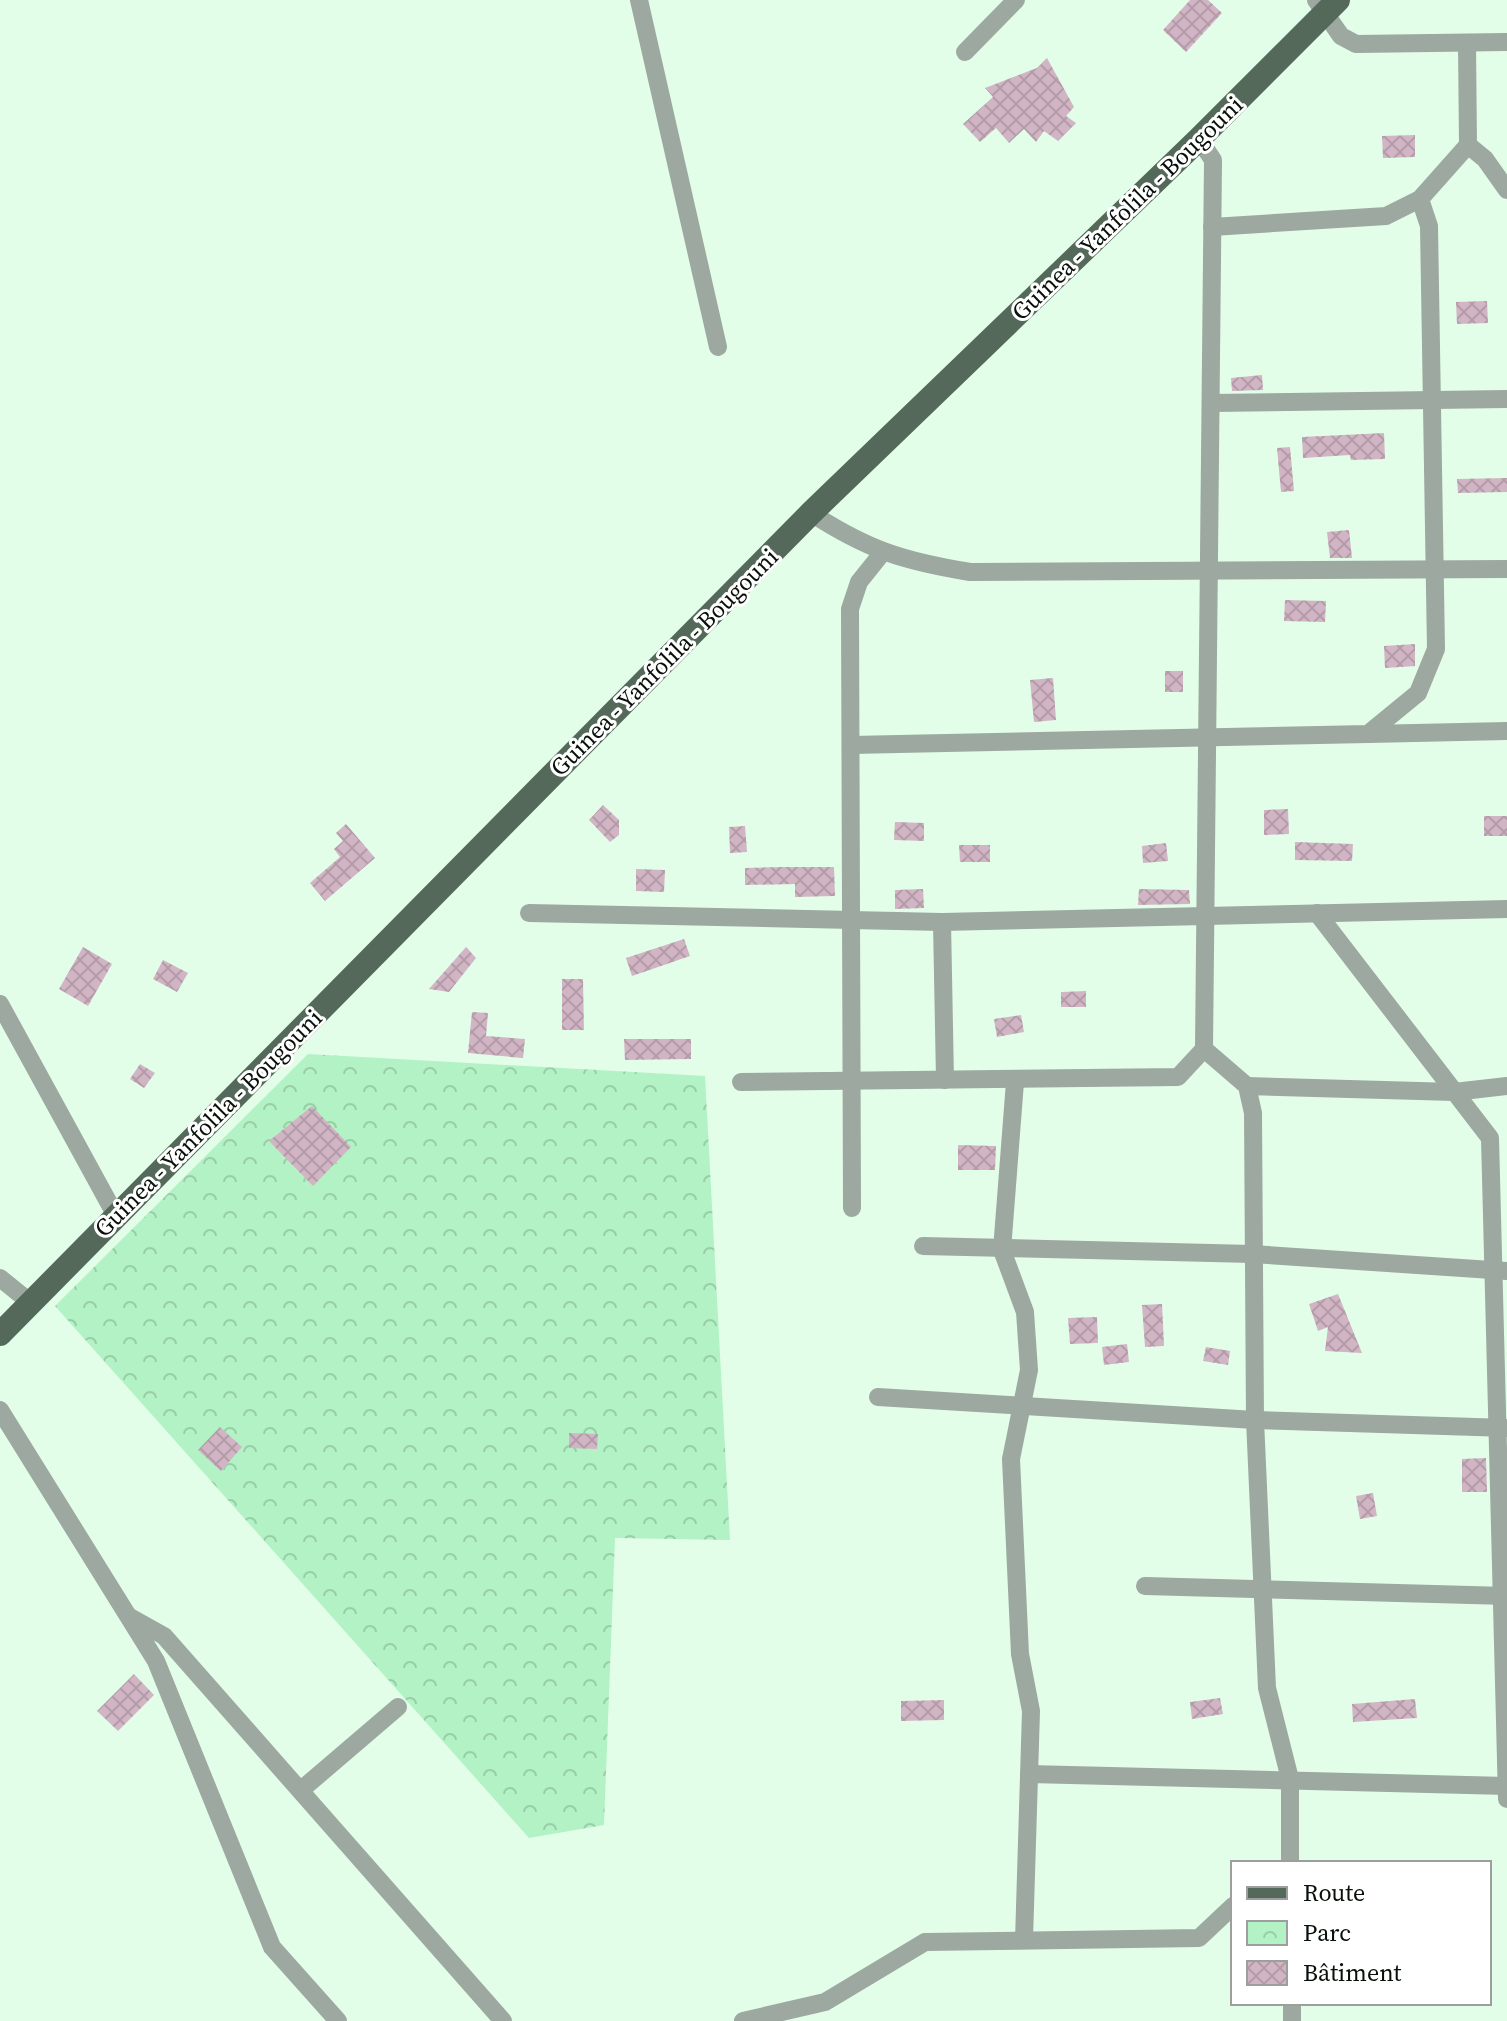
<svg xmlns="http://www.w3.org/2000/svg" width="1507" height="2021" font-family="'Source Serif 4',serif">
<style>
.park{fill:url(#park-crowns)}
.building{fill:url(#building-cross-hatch)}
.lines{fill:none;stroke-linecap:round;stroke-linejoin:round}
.minor{stroke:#9da8a0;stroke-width:18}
.major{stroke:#55695a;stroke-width:24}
.labels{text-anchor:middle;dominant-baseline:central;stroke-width:6;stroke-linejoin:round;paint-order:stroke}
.street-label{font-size:24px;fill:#071009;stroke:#fff}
</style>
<defs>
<pattern id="park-crowns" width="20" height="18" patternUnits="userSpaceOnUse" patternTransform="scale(2)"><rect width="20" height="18" fill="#b3f2c4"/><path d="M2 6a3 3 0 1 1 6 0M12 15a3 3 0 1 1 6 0" fill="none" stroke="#98cea7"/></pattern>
<pattern id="building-cross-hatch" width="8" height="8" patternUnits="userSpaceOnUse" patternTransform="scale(2)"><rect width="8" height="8" fill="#d2b5c5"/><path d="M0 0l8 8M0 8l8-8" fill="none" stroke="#b39ba8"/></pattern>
</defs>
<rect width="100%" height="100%" fill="#e2fee9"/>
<polygon class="park" points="308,1054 705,1076 730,1540 615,1538 604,1825 529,1838 55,1306"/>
<g class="building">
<polygon points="1190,0 1208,0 1222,13 1186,52 1163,30"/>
<polygon points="1047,58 1074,107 1066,116 1076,123 1058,141 1044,131 1036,142 1024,129 1009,143 996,128 980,142 963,124 993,97 985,88 1037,68"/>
<polygon points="1415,135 1415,157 1383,158 1382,136"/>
<polygon points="1487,301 1488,323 1457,324 1456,302"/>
<polygon points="1262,375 1263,390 1232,391 1231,378"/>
<polygon points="1384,433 1385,459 1351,460 1350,455 1303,458 1302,437"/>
<polygon points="1290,447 1294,491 1281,492 1277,448"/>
<polygon points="1507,478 1507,492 1458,493 1457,479"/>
<polygon points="1349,530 1352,558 1330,558 1327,532"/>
<polygon points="1285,600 1326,601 1325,622 1284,621"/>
<polygon points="1415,644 1415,666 1385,668 1384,646"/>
<rect x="1165" y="671" width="18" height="21"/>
<polygon points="1053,678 1056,720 1034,722 1030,680"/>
<polygon points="603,805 619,820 619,835 610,842 589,820"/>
<polygon points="1288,809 1289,834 1264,835 1264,810"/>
<rect x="1484" y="816" width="23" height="20"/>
<polygon points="895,822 924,823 924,841 894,840"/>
<polygon points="346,824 375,858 325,901 310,883 340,857 334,849 343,841 336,833"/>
<polygon points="745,826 747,852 730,853 729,827"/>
<polygon points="1295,842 1353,844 1352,861 1295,860"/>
<polygon points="1166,843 1168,861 1143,863 1142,846"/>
<polygon points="959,845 990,845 990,862 960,862"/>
<polygon points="781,867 834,867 835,896 795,897 795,884 745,885 745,868"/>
<polygon points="636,869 665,870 664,892 636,891"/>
<polygon points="923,889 924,908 895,909 895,890"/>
<polygon points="1139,889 1189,890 1190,904 1138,905"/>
<polygon points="684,939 690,956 632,976 626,958"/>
<polygon points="83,947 112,964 88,1006 59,989"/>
<polygon points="466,947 476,958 449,992 429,989"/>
<polygon points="163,960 188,973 177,992 153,979"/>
<polygon points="562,979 583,979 584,1030 562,1030"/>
<polygon points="1086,991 1086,1007 1061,1007 1061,992"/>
<polygon points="472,1012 488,1013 486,1036 525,1039 523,1058 468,1053"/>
<polygon points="1021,1015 1024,1032 997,1037 994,1019"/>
<polygon points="624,1039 691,1039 691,1059 625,1060"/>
<polygon points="140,1064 155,1073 144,1088 130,1079"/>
<polygon points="312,1106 351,1147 313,1186 269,1141"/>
<polygon points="958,1145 996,1146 995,1170 958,1170"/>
<polygon points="1338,1294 1362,1353 1325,1351 1328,1327 1318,1331 1309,1304"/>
<polygon points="1162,1304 1164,1346 1145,1347 1142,1305"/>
<polygon points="1097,1317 1098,1343 1070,1344 1068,1318"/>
<polygon points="1127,1344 1129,1362 1104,1365 1102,1347"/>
<polygon points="1206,1347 1230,1351 1228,1365 1203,1361"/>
<polygon points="220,1427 242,1447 221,1471 198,1450"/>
<polygon points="569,1433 598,1434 597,1449 569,1448"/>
<polygon points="1486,1458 1487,1492 1462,1492 1462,1459"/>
<polygon points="1373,1493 1377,1516 1360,1519 1356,1496"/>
<polygon points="134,1674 154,1695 118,1731 97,1711"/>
<polygon points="1220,1698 1223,1714 1192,1719 1190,1702"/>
<polygon points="1415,1699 1417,1718 1353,1722 1352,1704"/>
<polygon points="944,1700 944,1720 901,1721 901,1701"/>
</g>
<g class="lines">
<g class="minor">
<polyline points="639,0 718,347"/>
<polyline points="1316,0 1341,36 1356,44 1507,42"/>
<polyline points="1467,43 1468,145 1485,159 1507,190"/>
<polyline points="965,52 1016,0"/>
<polyline points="1199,139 1213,160 1204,1049 1247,1086 1253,1113 1255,1420 1267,1688 1290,1779 1290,1863"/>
<polyline points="1212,227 1386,216 1420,199 1468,145"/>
<polyline points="1211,403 1507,399"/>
<path d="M811 513C868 550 903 561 970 572L1507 569"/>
<polyline points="1368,734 1507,731"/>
<polyline points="851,745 1368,734 1418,693 1436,649 1429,226 1420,199"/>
<polyline points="529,913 942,922 1507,909"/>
<polyline points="1317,913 1490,1138 1507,1799"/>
<polyline points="942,922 945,1080"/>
<polyline points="0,1004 116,1216"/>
<polyline points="741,1082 1178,1077 1204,1049"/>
<polyline points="1015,1082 1002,1250 1025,1312 1029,1370 1011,1459 1020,1654 1031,1711 1024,1940"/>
<polyline points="1247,1086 1454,1092 1507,1086"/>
<polyline points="852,1208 850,609 859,582 883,552"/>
<polyline points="923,1246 1252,1254 1507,1271"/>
<polyline points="0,1278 31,1303"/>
<polyline points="878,1397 1255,1420 1507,1428"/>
<polyline points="0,1410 156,1661 272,1947 338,2021"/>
<polyline points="1145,1586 1507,1596"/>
<polyline points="130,1617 164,1636 503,2021"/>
<polyline points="1029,1774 1507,1786"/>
<polyline points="301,1790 398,1707"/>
<polyline points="1292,2003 1292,2021"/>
<polyline points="743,2021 825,2002 925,1942 1199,1938 1233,1906"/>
</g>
<polyline class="major" points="0,1334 811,513 1199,139 1338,0"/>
</g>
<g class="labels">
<g class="street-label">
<text transform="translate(1127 208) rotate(-44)">Guinea - Yanfolila - Bougouni</text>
<text transform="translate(664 662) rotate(-45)">Guinea - Yanfolila - Bougouni</text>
<text transform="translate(208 1123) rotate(-45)">Guinea - Yanfolila - Bougouni</text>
</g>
</g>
<rect x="1231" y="1861" width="260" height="144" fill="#ffffff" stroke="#9c9f9d" stroke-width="2"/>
<rect x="1247" y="1887" width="40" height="12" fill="#55695a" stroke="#9c9f9d" stroke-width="2"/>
<text x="1303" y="1901" font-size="24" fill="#071009">Route</text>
<rect x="1247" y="1921" width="40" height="24" fill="url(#park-crowns)" stroke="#9c9f9d" stroke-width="2"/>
<text x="1303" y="1941" font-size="24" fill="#071009">Parc</text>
<rect x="1247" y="1961" width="40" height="24" fill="url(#building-cross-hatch)" stroke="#9c9f9d" stroke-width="2"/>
<text x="1303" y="1981" font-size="24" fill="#071009">Bâtiment</text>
</svg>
